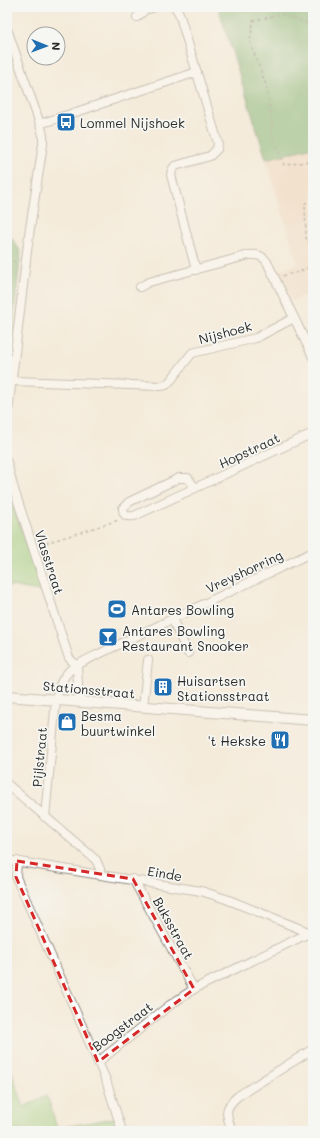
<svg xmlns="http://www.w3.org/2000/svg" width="320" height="1138" font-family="Mali,sans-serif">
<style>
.built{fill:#f0d5bc}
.green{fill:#97cd7e;stroke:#617c54}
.forest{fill:#79b06d;stroke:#526e4c}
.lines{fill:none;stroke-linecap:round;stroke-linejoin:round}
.minor-casing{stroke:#908b82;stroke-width:10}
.major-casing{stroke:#908b82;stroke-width:12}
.path{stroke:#908b82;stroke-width:1.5;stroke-dasharray:3 3;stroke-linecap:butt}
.minor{stroke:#fff;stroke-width:8}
.major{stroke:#fff;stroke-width:10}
.marked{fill:none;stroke:#d62828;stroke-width:3;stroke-dasharray:8 5;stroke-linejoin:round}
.labels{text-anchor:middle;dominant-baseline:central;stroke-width:3.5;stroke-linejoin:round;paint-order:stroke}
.poi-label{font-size:13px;fill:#2b2b2b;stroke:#f6f6f2;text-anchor:start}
.street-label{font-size:13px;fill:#2b2b2b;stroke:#f6f6f2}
</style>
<rect width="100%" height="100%" fill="#f6f6f2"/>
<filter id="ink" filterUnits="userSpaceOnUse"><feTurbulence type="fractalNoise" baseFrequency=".025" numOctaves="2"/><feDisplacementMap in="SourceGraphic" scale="8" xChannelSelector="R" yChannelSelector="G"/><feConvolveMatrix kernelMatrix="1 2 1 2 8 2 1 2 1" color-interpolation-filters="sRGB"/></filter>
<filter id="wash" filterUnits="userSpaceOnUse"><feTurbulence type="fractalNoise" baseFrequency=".012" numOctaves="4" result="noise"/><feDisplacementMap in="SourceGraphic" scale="16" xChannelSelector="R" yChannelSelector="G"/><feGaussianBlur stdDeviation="0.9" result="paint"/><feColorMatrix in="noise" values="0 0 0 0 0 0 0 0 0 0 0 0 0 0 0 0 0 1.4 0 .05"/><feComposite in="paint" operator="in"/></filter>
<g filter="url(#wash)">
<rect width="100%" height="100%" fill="#f4ebda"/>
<polygon class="built" points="313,147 313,291 292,301 276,271 298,264 266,159"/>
<g class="green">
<polygon points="7,477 11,500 43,592 12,586 7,587"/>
<polygon points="7,1059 24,1107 46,1096 49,1101 57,1128 115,1118 119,1131 7,1131"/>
</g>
<g class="forest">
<polygon points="218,7 313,7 313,147 266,159"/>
<polygon points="7,231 21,252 7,380"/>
</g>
</g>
<g filter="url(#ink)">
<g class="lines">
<g class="minor-casing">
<g id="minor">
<polyline points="175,7 179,13 218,143 217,149 210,156 175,166 172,170 171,175 196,270"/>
<polyline points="137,17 145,10 155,7"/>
<polyline points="7,29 40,124 43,135 43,144 29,235 7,420"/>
<polyline points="40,124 197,72"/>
<path d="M140 287 149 282 249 255C257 254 263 256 267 262L313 357"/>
<polyline points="12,381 161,386 166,385 171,380 192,353 256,338 294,318"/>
<polyline points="7,462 13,486 64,643 69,658 77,666"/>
<path d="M195 488 188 478H179L129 502 123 508C123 516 127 517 134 516L195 488 313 433"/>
<polyline points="172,619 188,653"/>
<polyline points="77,666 79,702"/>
<polyline points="143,707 148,660"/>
<polyline points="7,784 96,860 100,869 100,874"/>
<path d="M45 817 56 700C61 670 74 666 99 654L313 552"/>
<polyline points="7,860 201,891 226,899 313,934"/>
<polyline points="17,861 16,877 106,1080 122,1131"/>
<polyline points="133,879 194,989"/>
<polyline points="98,1062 170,1005 194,989 309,933"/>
<path d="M232 1131C226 1115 223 1108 238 1096L313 1049"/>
</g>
</g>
<g class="major-casing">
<polyline id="major" points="7,696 313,720"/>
</g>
<g class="path">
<polyline points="313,25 281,14 253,21 250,42 266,85 272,124 272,135 284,165 313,161"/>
<polyline points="313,201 305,203 306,238 313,251"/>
<polyline points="7,260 17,262"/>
<path d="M283 276C294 272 308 273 313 260"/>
<polyline points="40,545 119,520"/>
</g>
<use href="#minor" class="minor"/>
<use href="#major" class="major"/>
</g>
</g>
<path d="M0 0H320V1138H0ZM17 861 133 879 194 989 98 1062 16 877Z" fill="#f4ebda" fill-opacity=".55" fill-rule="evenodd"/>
<path class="marked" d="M17 861 133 879 194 989 98 1062 16 877Z"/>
<defs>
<g id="bus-square" transform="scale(1)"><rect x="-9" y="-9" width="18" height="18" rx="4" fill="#1f6fb2" stroke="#f6f6f2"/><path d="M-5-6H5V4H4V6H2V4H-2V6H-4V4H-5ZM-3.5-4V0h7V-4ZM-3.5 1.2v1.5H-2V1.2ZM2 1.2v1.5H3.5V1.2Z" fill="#fff"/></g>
<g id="stadium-square" transform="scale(1)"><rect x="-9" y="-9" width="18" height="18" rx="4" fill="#1f6fb2" stroke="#f6f6f2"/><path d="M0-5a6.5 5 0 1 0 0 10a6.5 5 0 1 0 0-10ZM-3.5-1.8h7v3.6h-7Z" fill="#fff"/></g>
<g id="bar-square" transform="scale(1)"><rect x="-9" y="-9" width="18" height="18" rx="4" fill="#1f6fb2" stroke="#f6f6f2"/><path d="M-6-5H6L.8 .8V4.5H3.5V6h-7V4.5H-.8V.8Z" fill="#fff"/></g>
<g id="building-square" transform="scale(1)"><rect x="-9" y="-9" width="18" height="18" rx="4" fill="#1f6fb2" stroke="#f6f6f2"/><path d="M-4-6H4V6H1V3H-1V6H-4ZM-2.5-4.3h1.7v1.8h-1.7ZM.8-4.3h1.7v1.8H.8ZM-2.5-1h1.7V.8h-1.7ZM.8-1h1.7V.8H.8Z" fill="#fff"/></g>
<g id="shop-square" transform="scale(1)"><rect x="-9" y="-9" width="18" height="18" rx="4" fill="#1f6fb2" stroke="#f6f6f2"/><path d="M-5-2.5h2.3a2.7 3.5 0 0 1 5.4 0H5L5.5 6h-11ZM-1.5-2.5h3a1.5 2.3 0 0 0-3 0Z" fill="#fff"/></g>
<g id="restaurant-square" transform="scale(1)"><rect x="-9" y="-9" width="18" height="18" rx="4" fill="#1f6fb2" stroke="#f6f6f2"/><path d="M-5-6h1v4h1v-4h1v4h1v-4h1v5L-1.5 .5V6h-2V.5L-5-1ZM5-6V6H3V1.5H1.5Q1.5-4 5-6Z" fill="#fff"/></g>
</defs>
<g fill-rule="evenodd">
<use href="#bus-square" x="66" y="122"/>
<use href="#stadium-square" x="117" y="609"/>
<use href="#bar-square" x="108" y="637"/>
<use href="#building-square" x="163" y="687"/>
<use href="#shop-square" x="67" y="722"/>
<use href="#restaurant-square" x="280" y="740"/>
</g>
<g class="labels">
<g class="poi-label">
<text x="80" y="122">Lommel Nijshoek</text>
<text x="131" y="609">Antares Bowling</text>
<text x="122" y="630">Antares Bowling<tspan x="122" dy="15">Restaurant Snooker</tspan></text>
<text x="177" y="680">Huisartsen<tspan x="177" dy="15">Stationsstraat</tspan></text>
<text x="81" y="715">Besma<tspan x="81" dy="15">buurtwinkel</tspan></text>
<text x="266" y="740" text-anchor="end">'t Hekske</text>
</g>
<g class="street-label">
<text transform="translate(225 332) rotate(-15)">Nijshoek</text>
<text transform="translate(249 450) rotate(-25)">Hopstraat</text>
<text transform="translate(50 562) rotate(72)">Vlasstraat</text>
<text transform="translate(244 571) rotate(-25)">Vreyshorring</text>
<text transform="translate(89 689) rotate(5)">Stationsstraat</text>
<text transform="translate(39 757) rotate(-85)">Pijlstraat</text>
<text transform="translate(165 873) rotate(10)">Einde</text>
<text transform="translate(174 928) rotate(61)">Buksstraat</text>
<text transform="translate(122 1026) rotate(-37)">Boogstraat</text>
</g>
</g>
<rect width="320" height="1138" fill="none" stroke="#f6f6f2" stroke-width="24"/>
<g transform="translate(46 46) rotate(91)"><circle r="19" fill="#f6f6f2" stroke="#a5a5a2"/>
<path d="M0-3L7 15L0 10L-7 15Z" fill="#1f6fb2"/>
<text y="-6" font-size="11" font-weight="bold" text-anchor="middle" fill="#2b2b2b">N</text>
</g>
</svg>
